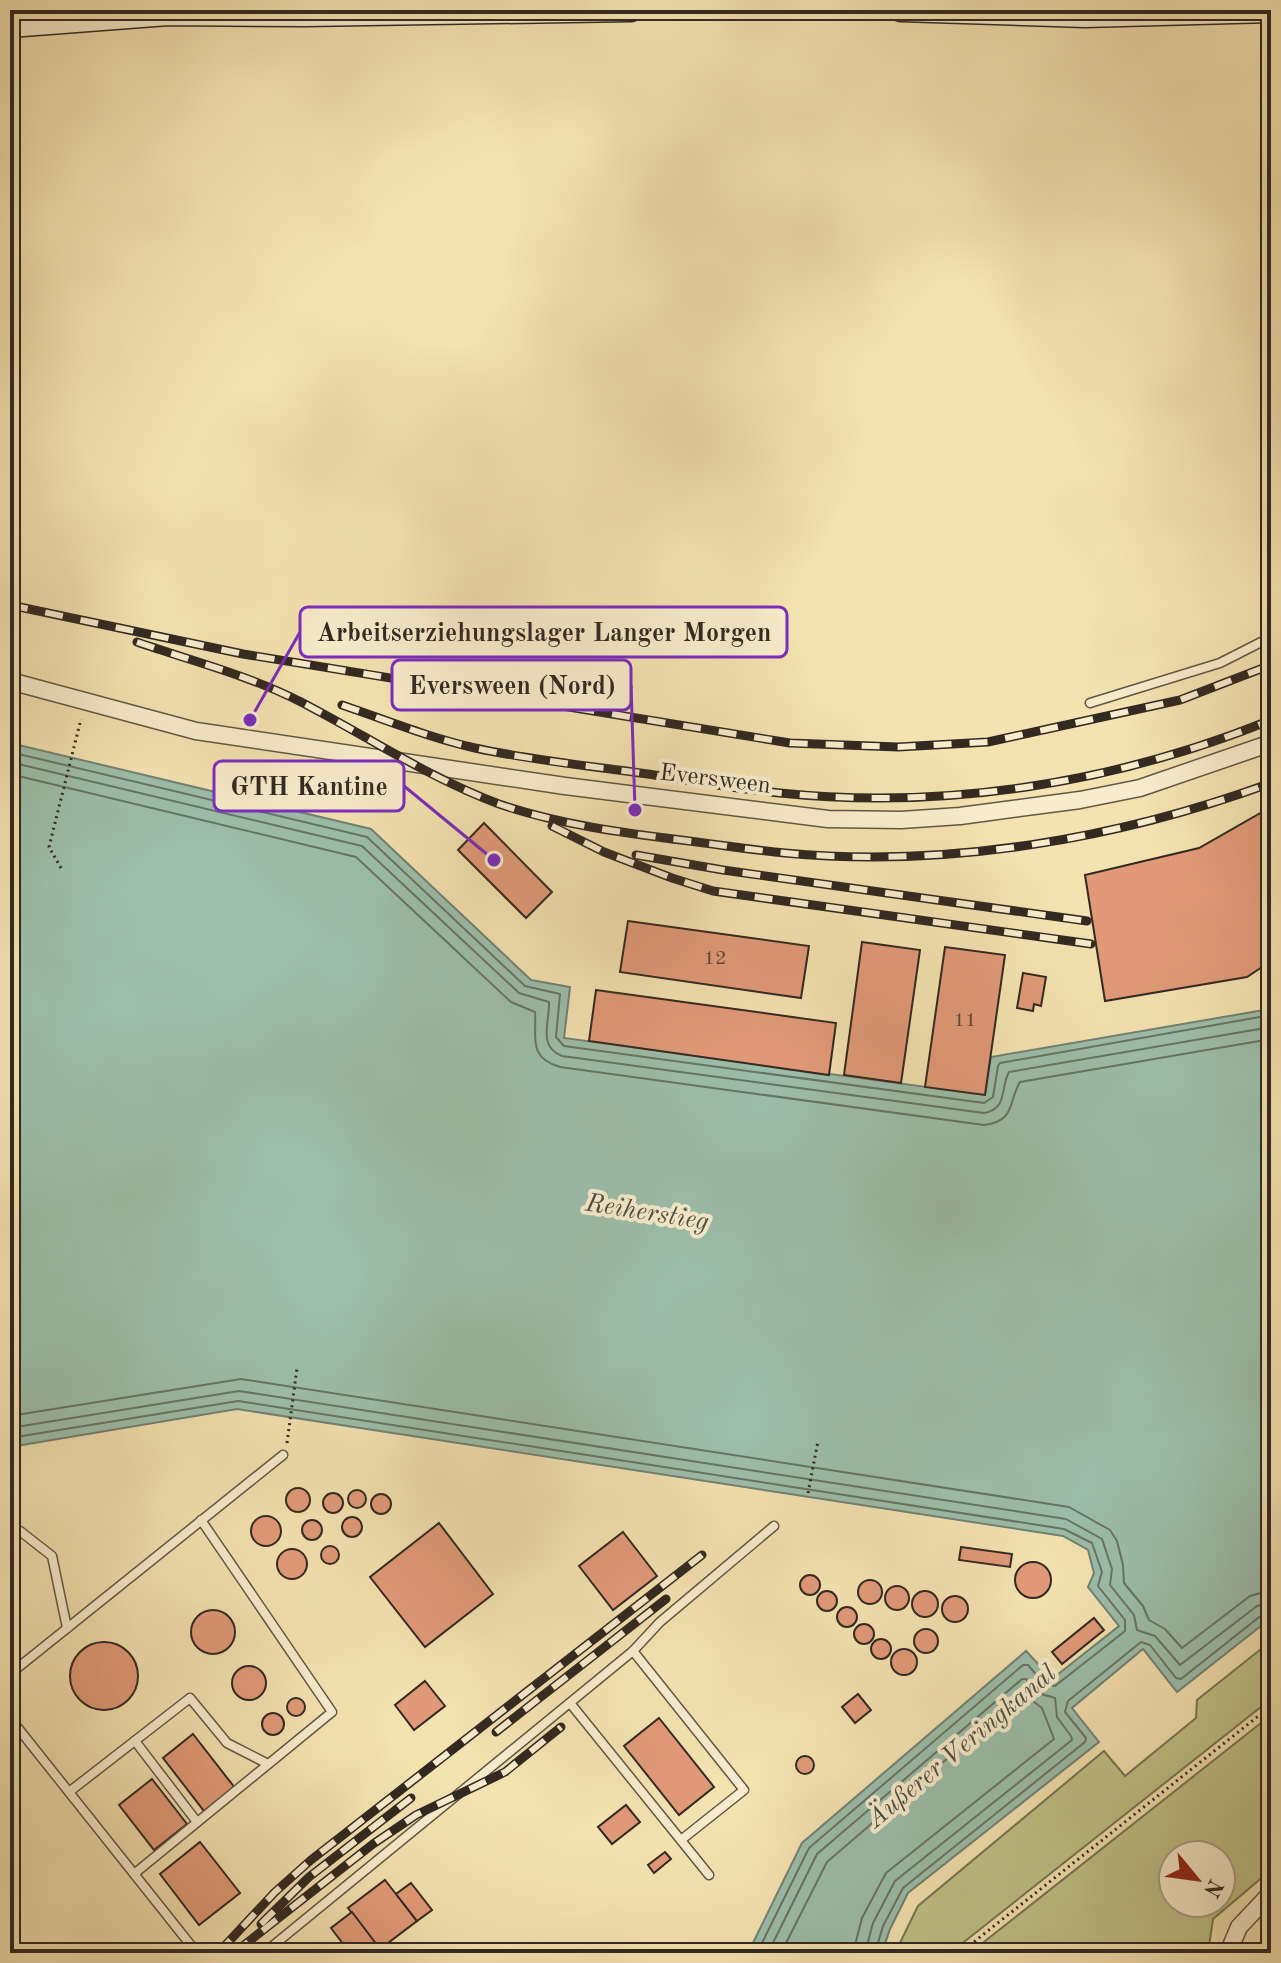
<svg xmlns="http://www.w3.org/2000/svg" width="1281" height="1963" font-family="'Old Standard TT',serif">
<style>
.green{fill:#bfc289;stroke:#787655;stroke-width:2;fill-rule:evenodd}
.water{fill:#9cbeab;stroke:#728274;stroke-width:2}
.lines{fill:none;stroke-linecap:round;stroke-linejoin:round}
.shore{stroke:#677466;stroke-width:2}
.building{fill:#e19a79;stroke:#322921;stroke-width:2}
.lane-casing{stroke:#625745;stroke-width:11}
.street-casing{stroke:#625745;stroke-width:19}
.secondary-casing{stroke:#322921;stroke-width:25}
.path{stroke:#322921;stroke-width:3;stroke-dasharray:2 4;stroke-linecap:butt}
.lane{stroke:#f8eccc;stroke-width:8}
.street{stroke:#f8eccc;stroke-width:16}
.secondary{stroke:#f8eccc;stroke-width:22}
.rail-casing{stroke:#322921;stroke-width:9}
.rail{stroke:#f8eccc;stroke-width:6;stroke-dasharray:18;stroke-linecap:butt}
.labels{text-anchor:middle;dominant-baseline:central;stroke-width:8;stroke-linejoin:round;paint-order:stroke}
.number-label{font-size:20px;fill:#5e4537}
.street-label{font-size:24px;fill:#322921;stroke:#f8eccc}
.water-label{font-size:26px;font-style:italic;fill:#4c4e44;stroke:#f8eccc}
.leader{fill:none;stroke:#7b2cbf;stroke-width:3}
.callout-dot{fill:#7b2cbf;stroke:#f8eccc;stroke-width:3}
.callout{fill:#f8eccc;stroke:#7b2cbf;stroke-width:3}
.callout-label{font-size:26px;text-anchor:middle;font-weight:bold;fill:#322921}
</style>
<rect width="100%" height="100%" fill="#f4e2b1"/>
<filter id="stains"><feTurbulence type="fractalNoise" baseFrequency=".0025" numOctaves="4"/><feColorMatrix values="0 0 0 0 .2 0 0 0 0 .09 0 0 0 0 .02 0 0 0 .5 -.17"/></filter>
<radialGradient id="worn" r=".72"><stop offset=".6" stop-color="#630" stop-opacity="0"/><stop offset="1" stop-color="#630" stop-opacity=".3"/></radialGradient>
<g class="green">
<polygon points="1271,1641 1271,1699 950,1953 895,1953 918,1906 1104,1751 1125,1776 1196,1718 1197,1700"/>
<path d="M1271 1715V1870L1213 1919 1208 1953H970ZM1173 1855H1221V1903H1173Z"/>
</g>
<polygon class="water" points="10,743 371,829 531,980 570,987 564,1038 985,1095 991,1057 1264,1010 1271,1006 1271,1618 1177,1692 1143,1649 1072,1708 1099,1742 908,1893 890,1929 882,1953 748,1953 802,1843 1026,1651 1052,1679 1119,1626 1088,1587 1094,1573 1088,1550 1063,1536 237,1409 10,1447"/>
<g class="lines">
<g class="shore">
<polyline points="10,752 367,837 525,986 560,994 556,1037 564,1046 984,1103 993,1097 998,1066 1000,1063 1271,1015"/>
<path d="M10 762 362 846 519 993 549 1002C550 1022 537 1046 562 1056L984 1113C1008 1109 1000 1088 1009 1072L1271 1027"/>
<path d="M10 774 356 857 511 1002 535 1012C537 1037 527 1057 560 1067L984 1125C1016 1121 1008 1102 1020 1082L1271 1039"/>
<polyline points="10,1416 241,1379 1069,1507 1110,1530 1117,1541 1123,1565 1124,1583 1143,1606 1149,1620 1165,1629 1182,1648 1250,1596 1271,1590"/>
<polyline points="10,1428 239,1391 1066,1519 1102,1539 1112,1569 1110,1585 1134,1615 1137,1630 1155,1636 1180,1665 1257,1606 1271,1602"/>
<polyline points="10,1438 238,1401 1064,1529 1092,1543 1102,1572 1098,1586 1125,1620 1125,1631 1055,1686 1045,1685 1028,1665 1023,1665 809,1848 757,1953"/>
<polyline points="768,1953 817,1854 1022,1679 1026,1679 1041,1694 1055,1698 1057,1717 1071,1736 1072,1740 895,1881 873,1923 865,1953"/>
<polyline points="781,1953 827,1862 1020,1696 1025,1695 1042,1708 1054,1739 886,1873 862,1918 853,1953"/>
<polyline points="875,1953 883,1926 903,1888 1085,1742 1086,1738 1065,1712 1068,1701 1141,1642 1150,1645 1176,1678 1181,1679 1263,1614 1271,1612"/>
</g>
</g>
<g class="building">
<polygon points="1271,807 1271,961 1247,977 1105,1001 1085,875 1199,848"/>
<polygon points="484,823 552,892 526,918 458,850"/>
<polygon points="628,921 809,946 801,998 620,972"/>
<polygon points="862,942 920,950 901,1083 844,1075"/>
<polygon points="945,947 1005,955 985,1095 925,1087"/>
<polygon points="1023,973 1046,977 1041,1006 1034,1004 1033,1011 1017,1008"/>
<polygon points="596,990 836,1023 829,1075 589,1041"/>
<circle cx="298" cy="1500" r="12"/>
<circle cx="357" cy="1499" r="9"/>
<circle cx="333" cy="1503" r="10"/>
<circle cx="381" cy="1504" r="10"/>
<circle cx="266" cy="1531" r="15"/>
<circle cx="352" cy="1527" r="10"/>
<circle cx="312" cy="1530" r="10"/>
<polygon points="439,1523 493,1594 425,1647 370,1577"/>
<polygon points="623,1532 657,1576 613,1610 579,1566"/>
<circle cx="330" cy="1555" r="9"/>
<polygon points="961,1547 1012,1554 1010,1567 959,1560"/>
<circle cx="292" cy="1564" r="15"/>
<circle cx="1033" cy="1580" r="18"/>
<circle cx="810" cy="1585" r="10"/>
<circle cx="870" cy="1592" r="12"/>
<circle cx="897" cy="1598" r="12"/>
<circle cx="827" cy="1601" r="10"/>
<circle cx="925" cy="1604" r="13"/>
<circle cx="955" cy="1609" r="13"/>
<circle cx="847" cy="1617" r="10"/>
<circle cx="213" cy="1632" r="22"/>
<polygon points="1094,1618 1104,1630 1062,1664 1052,1652"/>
<circle cx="864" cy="1634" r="10"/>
<circle cx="926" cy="1641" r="12"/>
<circle cx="881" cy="1649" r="10"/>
<circle cx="104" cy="1676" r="34"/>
<circle cx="904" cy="1662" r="13"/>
<circle cx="249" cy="1683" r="17"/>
<polygon points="425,1681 445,1706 414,1730 395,1705"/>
<polygon points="858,1694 871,1710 855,1723 842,1707"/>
<circle cx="296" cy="1707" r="9"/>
<circle cx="273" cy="1724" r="11"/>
<polygon points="659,1718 714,1787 679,1815 624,1746"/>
<polygon points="193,1734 235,1788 204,1811 163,1758"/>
<circle cx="805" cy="1765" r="9"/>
<polygon points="152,1779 187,1824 154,1850 119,1805"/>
<polygon points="626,1805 640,1822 612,1844 598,1827"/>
<polygon points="200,1842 240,1893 199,1925 160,1874"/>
<polygon points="665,1852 671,1859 654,1873 648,1865"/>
<polygon points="385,1880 417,1921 380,1949 348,1908"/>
<polygon points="411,1883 432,1910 417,1921 396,1894"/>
<polygon points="352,1912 380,1949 382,1953 350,1953 331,1928"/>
</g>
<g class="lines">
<g class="lane-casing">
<g id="lane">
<polyline points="1090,703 1220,663 1271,637"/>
<polyline points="10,1533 20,1531 52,1556 67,1628"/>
<polyline points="633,1651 744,1790 681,1840"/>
<polyline points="10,1674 283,1455"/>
<polyline points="570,1703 709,1875"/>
<polyline points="10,1718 197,1953"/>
<polyline points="135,1741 197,1822"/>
<polyline points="69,1792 190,1698 227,1743 268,1764"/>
<polyline points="134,1874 332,1712 201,1520"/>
<polyline points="264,1953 633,1651 660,1622 774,1526"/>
</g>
</g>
<g class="street-casing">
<g id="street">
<polyline points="10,681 196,731 565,786 828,819 901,820 960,816 1080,800 1140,788 1271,743"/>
<polyline points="1228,1953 1239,1927 1271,1893"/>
</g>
</g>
<g class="secondary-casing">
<g id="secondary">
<polyline points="901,10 1085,16 1271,11"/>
<polyline points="10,26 168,14 305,15 631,10"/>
</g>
</g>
<g class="path">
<polyline points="61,868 49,847 81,719"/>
<polyline points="287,1443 297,1368"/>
<polyline points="808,1493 818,1441"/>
<polyline points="960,1953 1271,1706"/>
</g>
<use href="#lane" class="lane"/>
<use href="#street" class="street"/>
<use href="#secondary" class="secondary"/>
<g class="rail-casing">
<g id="rail">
<polyline points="10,605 243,654 790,743 898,747 988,742 1180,700 1271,665"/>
<path d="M137 642C192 661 248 675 301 702 367 736 429 778 499 804 560 825 625 833 689 841 721 845 753 850 785 853 948 868 1118 839 1271 783"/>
<path d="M342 705C386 720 430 738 475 748 531 760 590 766 648 774 692 781 736 789 780 793 947 810 1115 783 1271 720"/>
<polyline points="552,826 604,852 672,878 713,891 1091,944"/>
<polyline points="636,855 723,870 1087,921"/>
<polyline points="496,1732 666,1599"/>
<polyline points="261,1924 309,1877 411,1798"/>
<polyline points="218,1953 275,1892 311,1860 702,1555"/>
<polyline points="234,1953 373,1844 416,1815 505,1772 561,1727"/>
</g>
</g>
<use href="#rail" class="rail"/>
</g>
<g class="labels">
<g class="number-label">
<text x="715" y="959">12</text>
<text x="965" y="1021">11</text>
</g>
<g class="street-label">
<text transform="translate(715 780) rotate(7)">Eversween</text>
</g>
<g class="water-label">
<text transform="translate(647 1213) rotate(9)">Reiherstieg</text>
<text transform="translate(962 1747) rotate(-40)">Äußerer Veringkanal</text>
</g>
</g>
<path class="leader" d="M250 720L300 632M635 810L631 685M494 860L404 786"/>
<g class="callout-dot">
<circle cx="250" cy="720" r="8"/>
<circle cx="635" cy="810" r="8"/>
<circle cx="494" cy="860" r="8"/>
</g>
<g class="callout">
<rect x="300" y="607" width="487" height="50" rx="8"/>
<rect x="392" y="660" width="239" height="50" rx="8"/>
<rect x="214" y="761" width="190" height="50" rx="8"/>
</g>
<g class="callout-label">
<text x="544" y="641">Arbeitserziehungslager Langer Morgen</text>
<text x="512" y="694">Eversween (Nord)</text>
<text x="309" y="795">GTH Kantine</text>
</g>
<rect width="1281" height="1963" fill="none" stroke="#f4e2b1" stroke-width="40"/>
<rect x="12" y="12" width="1257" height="1939" fill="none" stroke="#322921" stroke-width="4"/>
<rect x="20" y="20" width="1241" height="1923" fill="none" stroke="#322921" stroke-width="2"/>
<g transform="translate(1197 1879) rotate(119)"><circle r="38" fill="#f8eccc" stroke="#a99e88" stroke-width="2"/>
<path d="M0-6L14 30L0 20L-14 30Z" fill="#8f2418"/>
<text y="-12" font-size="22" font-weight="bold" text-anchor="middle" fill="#322921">N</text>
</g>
<rect width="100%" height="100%" filter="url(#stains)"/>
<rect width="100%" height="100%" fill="url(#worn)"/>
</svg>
